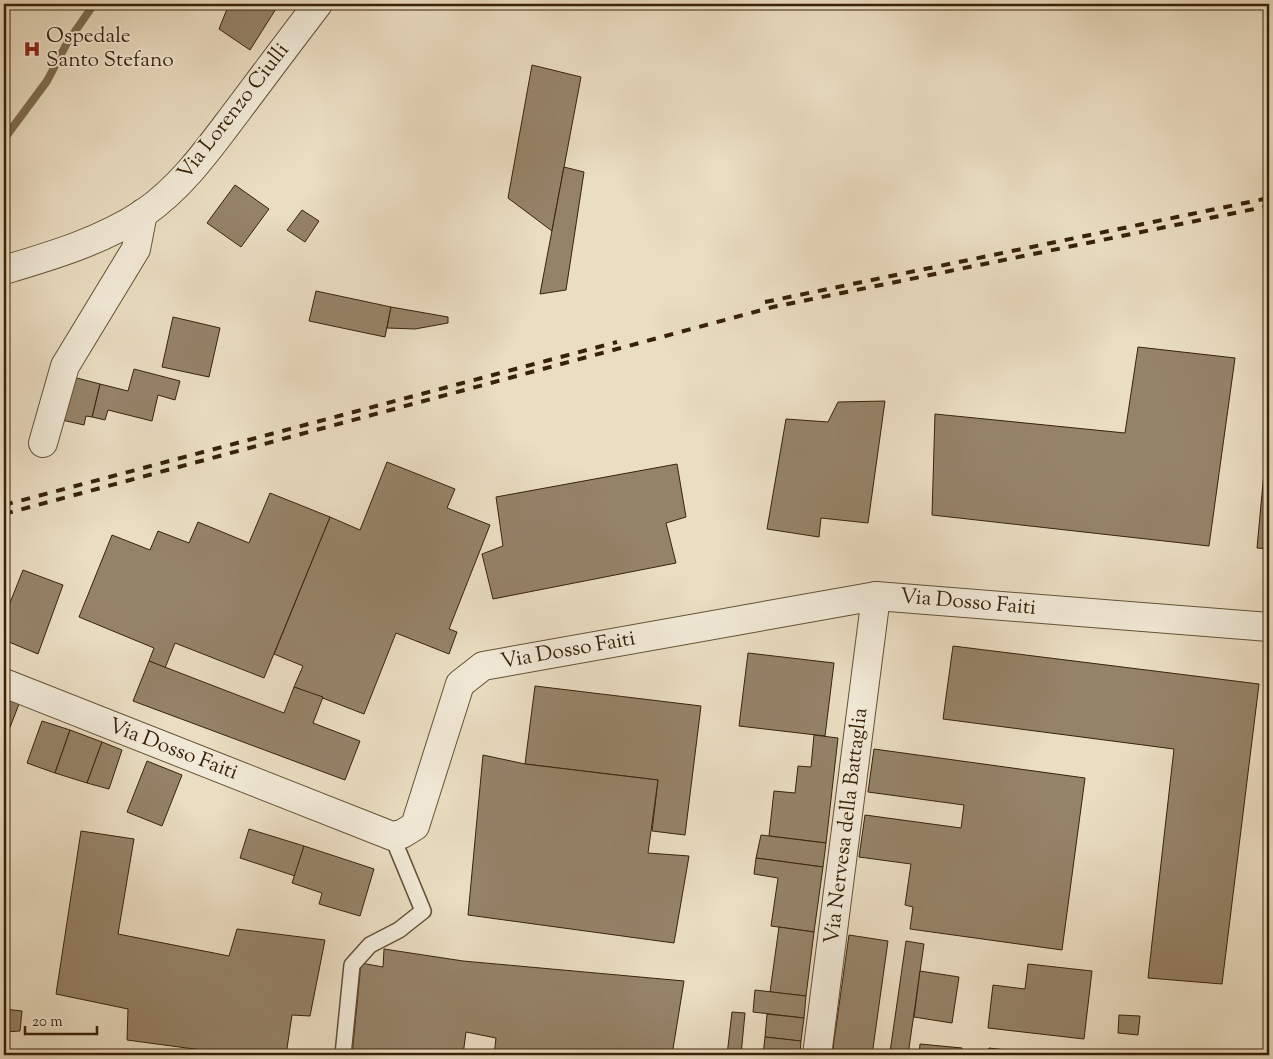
<svg xmlns="http://www.w3.org/2000/svg" width="1273" height="1059" font-family="'Sorts Mill Goudy',serif">
<style>
.lines{fill:none;stroke-linecap:round;stroke-linejoin:round}
.stream{stroke:#7e6c51;stroke-width:8}
.building{fill:#958368;stroke:#382207}
.service-casing{stroke:#645136;stroke-width:18}
.minor-casing{stroke:#645136;stroke-width:30}
.tertiary-casing{stroke:#645136;stroke-width:30}
.service{stroke:#f1e9d7;stroke-width:15}
.minor{stroke:#f1e9d7;stroke-width:28}
.tertiary{stroke:#f1e9d7;stroke-width:28}
.rail{stroke:#382207;stroke-width:4;stroke-dasharray:9 9;stroke-linecap:butt}
.labels{text-anchor:middle;dominant-baseline:central;stroke-width:4;stroke-linejoin:round;paint-order:stroke}
.poi-label{font-size:21px;fill:#382207;stroke:#f1e9d7;text-anchor:start}
.street-label{font-size:21px;fill:#382207;stroke:#f1e9d7}
</style>
<rect width="100%" height="100%" fill="#eaddc1"/>
<filter id="stains"><feTurbulence type="fractalNoise" baseFrequency=".004" numOctaves="4"/><feColorMatrix values="0 0 0 0 .2 0 0 0 0 .09 0 0 0 0 .02 0 0 0 .5 -.17"/></filter>
<radialGradient id="worn" r=".72"><stop offset=".6" stop-color="#630" stop-opacity="0"/><stop offset="1" stop-color="#630" stop-opacity=".3"/></radialGradient>
<g class="lines">
<polyline class="stream" points="4,139 47,81 67,43 94,4"/>
</g>
<g class="building">
<polygon points="229,4 279,4 250,50 219,29"/>
<polygon points="532,65 581,77 552,231 508,198"/>
<polygon points="564,167 584,172 566,290 540,294"/>
<polygon points="235,185 269,209 241,247 207,223"/>
<polygon points="302,210 319,221 305,242 287,230"/>
<polygon points="316,291 391,307 385,337 309,321"/>
<polygon points="391,307 448,317 448,323 415,329 387,328"/>
<polygon points="173,317 220,328 209,377 162,367"/>
<polygon points="1138,347 1235,358 1209,546 932,515 935,414 1125,433"/>
<polygon points="134,369 180,381 175,400 158,395 152,421 108,410 105,420 92,417 100,384 128,391"/>
<polygon points="73,377 100,384 92,417 86,416 84,425 62,420"/>
<polygon points="885,401 868,523 821,518 819,537 767,529 786,419 828,422 838,402"/>
<polygon points="1269,418 1269,549 1257,548"/>
<polygon points="387,462 455,489 447,508 490,525 449,629 457,632 449,654 396,633 364,714 294,687 303,666 274,654 330,517 360,530"/>
<polygon points="677,464 686,517 666,523 676,563 493,599 482,554 503,546 496,497"/>
<polygon points="270,493 330,517 264,678 175,643 165,668 149,661 154,648 79,617 112,535 150,550 158,531 189,543 198,522 249,543"/>
<polygon points="23,570 63,585 38,654 4,640 4,618"/>
<polygon points="953,646 1259,684 1222,984 1148,978 1174,749 943,719"/>
<polygon points="748,653 834,663 825,736 739,726"/>
<polygon points="149,661 284,713 294,687 323,697 313,723 360,741 345,780 133,701"/>
<polygon points="535,686 701,706 685,835 652,831 658,780 525,764"/>
<polygon points="4,698 19,704 4,743"/>
<polygon points="42,721 70,730 55,773 27,763"/>
<polygon points="70,730 102,742 87,783 55,773"/>
<polygon points="814,735 838,738 826,843 769,836 774,791 795,793 798,766 811,767"/>
<polygon points="102,742 122,750 109,789 87,783"/>
<polygon points="874,749 1085,778 1062,950 910,929 913,907 905,905 911,864 859,857 865,815 961,828 964,805 868,792"/>
<polygon points="483,755 525,764 658,780 648,853 689,856 674,943 468,915"/>
<polygon points="147,761 182,775 162,826 127,812"/>
<polygon points="249,829 304,846 295,876 240,858"/>
<polygon points="81,831 134,839 118,934 229,956 237,929 325,940 310,1016 292,1015 286,1055 239,1055 127,1040 128,1009 56,994"/>
<polygon points="761,835 826,843 823,867 756,858"/>
<polygon points="304,846 374,869 360,916 319,904 322,893 292,883"/>
<polygon points="756,858 823,867 814,932 771,926 778,878 754,874"/>
<polygon points="779,927 814,932 806,996 770,992"/>
<polygon points="849,935 888,941 872,1055 832,1055"/>
<polygon points="906,941 924,944 908,1055 890,1052"/>
<polygon points="384,949 463,961 684,981 672,1055 494,1055 496,1038 466,1032 463,1055 352,1055 361,963 383,967"/>
<polygon points="1028,964 1092,971 1084,1039 988,1028 993,985 1025,989"/>
<polygon points="920,971 959,977 952,1023 914,1017"/>
<polygon points="755,990 806,996 804,1018 753,1012"/>
<polygon points="4,1009 22,1011 20,1031 4,1032"/>
<polygon points="732,1012 745,1013 741,1055 727,1055"/>
<polygon points="767,1014 804,1018 801,1041 765,1037"/>
<polygon points="1119,1015 1140,1016 1138,1035 1118,1033"/>
<polygon points="765,1037 801,1041 800,1055 763,1055"/>
<polygon points="920,1044 962,1048 962,1055 919,1055"/>
<polygon points="989,1048 1048,1055 988,1055"/>
</g>
<g class="lines">
<g class="service-casing">
<polyline id="service" points="343,1055 352,965 370,945 399,930 423,911 392,836"/>
</g>
<g class="minor-casing">
<g id="minor">
<polyline points="43,443 65,366 136,249 143,213"/>
<polyline points="4,683 392,836 402,834 415,826 460,684 483,666 876,596 1269,627"/>
<polyline points="817,1055 876,596"/>
</g>
</g>
<g class="tertiary-casing">
<path id="tertiary" d="M4 270C51 256 102 241 144 213 183 186 210 147 238 110 265 74 291 39 318 4"/>
</g>
<use href="#service" class="service"/>
<use href="#minor" class="minor"/>
<use href="#tertiary" class="tertiary"/>
<g class="rail">
<polyline points="765,302 1269,198"/>
<polyline points="4,505 617,342"/>
<polyline points="4,514 773,307 1269,206"/>
</g>
</g>
<defs>
<g id="hospital-bare" transform="scale(1.35)"><path d="M-5-5h3v3.5h4V-5h3V5h-3V1.5h-4V5h-3Z" fill="#8f2418" stroke="#f1e9d7" stroke-width="2.5" paint-order="stroke"/></g>
</defs>
<g fill-rule="evenodd">
<use href="#hospital-bare" x="32" y="49"/>
</g>
<g class="labels">
<g class="poi-label">
<text x="46" y="37">Ospedale<tspan x="46" dy="24">Santo Stefano</tspan></text>
</g>
<g class="street-label">
<text transform="translate(234 112) rotate(-52)">Via Lorenzo Ciulli</text>
<text transform="translate(968 603) rotate(5)">Via Dosso Faiti</text>
<text transform="translate(568 651) rotate(-10)">Via Dosso Faiti</text>
<text transform="translate(173 750) rotate(21)">Via Dosso Faiti</text>
<text transform="translate(847 826) rotate(-83)">Via Nervesa della Battaglia</text>
</g>
</g>
<rect width="1273" height="1059" fill="none" stroke="#eaddc1" stroke-width="20"/>
<rect x="5" y="5" width="1263" height="1049" fill="none" stroke="#382207" stroke-width="2.5"/>
<rect x="10" y="10" width="1253" height="1039" fill="none" stroke="#382207"/>
<path d="M25 1026v8h72v-8" fill="none" stroke="#382207" stroke-width="2.5"/>
<text x="32" y="1026" font-size="15" fill="#382207" stroke="#f1e9d7" stroke-width="4" paint-order="stroke">20 m</text>
<rect width="100%" height="100%" filter="url(#stains)"/>
<rect width="100%" height="100%" fill="url(#worn)"/>
</svg>
